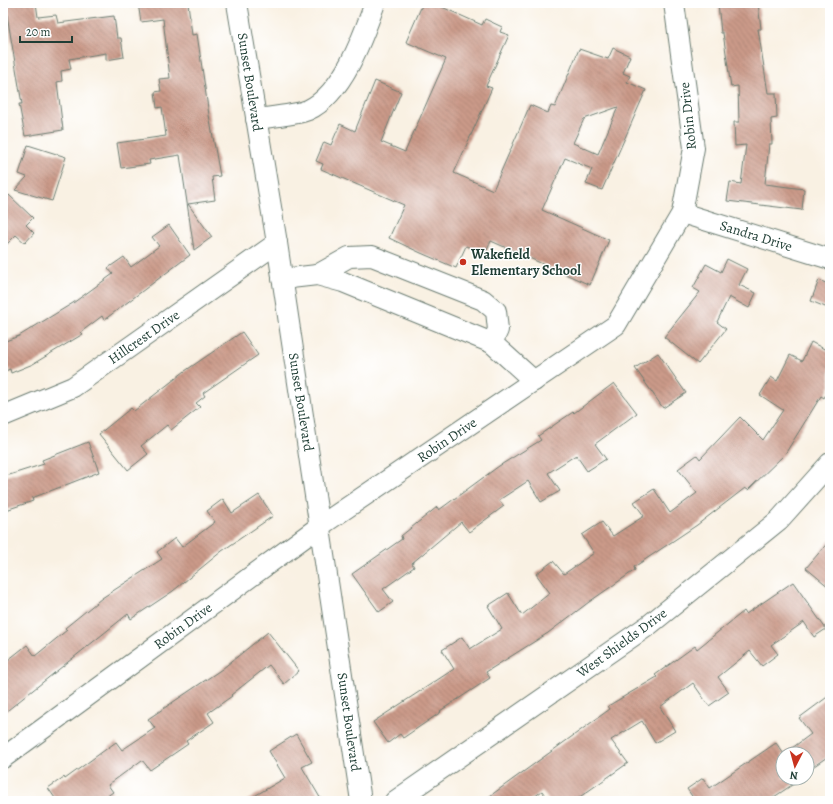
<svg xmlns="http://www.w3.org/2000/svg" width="833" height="804" font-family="Alegreya,serif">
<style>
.building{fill:url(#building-back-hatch);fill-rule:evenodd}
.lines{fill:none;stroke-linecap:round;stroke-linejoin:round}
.minor-casing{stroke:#6b7c71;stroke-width:22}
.minor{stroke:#fff;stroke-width:20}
.poi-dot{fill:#c8321e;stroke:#fff;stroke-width:1.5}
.labels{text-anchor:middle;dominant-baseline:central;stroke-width:3;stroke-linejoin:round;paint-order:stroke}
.street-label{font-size:14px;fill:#1f3d34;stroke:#fff}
.poi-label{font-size:14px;font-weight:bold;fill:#1f3d34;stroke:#fff;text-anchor:start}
</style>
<defs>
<pattern id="building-back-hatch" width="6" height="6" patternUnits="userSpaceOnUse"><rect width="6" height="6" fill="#cb9a89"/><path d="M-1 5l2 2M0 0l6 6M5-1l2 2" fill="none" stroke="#a47f71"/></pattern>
</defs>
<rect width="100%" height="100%" fill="#fff"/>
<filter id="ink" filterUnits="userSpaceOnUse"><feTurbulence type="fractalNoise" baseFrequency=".025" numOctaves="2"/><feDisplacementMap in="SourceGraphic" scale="8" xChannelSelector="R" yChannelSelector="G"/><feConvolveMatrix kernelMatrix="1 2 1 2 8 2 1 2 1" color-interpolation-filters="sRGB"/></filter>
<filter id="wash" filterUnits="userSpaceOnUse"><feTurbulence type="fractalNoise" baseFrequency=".012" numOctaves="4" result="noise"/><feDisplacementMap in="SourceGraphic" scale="16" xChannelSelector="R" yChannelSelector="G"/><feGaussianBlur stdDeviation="0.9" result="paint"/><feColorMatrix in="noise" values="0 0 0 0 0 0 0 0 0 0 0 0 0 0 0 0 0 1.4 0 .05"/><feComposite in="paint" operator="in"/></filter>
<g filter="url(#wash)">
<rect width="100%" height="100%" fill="#f9f1e3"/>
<g id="blocks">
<g class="building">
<polygon points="5,3 36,3 38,17 56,15 58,23 114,16 117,38 121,38 124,57 106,60 106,53 69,59 71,69 61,71 62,81 57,82 63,130 25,136 19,104 22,104"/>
<polygon points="138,3 188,3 192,35 197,34 209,115 220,176 212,177 215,200 188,204 212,237 194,250 180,155 149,160 150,164 121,168 117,143 166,136 162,107 157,108 155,92 161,91 159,79 170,78 163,19 141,22"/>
<path d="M423 3H433L482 25 485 19 502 27 500 32 509 35 486 86 492 88 454 173 493 190 530 105 548 113 551 106 555 107 579 49 608 59 613 48 630 56 623 73 630 76 627 82 646 90 602 190 586 184 592 169 565 158 542 210 609 240 590 285 491 241 485 255 466 246 456 268 421 253 389 238 404 205 321 169 323 164 316 161 324 142 331 145 340 124 355 131 375 81 401 92 381 142 405 152 446 59 406 42ZM618 107 598 154 573 143 584 119Z"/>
<polygon points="718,3 758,3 761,29 758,29 768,93 776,93 777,118 771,119 772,144 769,144 765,184 804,189 802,210 727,201 730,182 741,184 746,145 735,146 734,122 739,122 738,86 731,87 723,33 721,33"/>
<polygon points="28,145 66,157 52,201 15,190 27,177 19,174"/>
<polygon points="9,195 33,218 26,225 34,233 25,243 16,235 3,248 3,202"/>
<polygon points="169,225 190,255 104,320 102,316 81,332 83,334 33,364 11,373 10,369 3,372 3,342 19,336 73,303 113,274 108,268 124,257 131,267 159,246 152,237"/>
<polygon points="727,259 747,269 739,285 756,293 749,308 729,297 717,322 726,329 698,364 664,337 700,292 693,288 706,264 721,272"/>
<polygon points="819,280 830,285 830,309 811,301"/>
<polygon points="242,332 258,355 203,393 205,396 196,403 200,407 171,430 167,425 141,446 148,454 128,470 99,434 131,408 134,411 185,371"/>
<polygon points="811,342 830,352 830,386 824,398 821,396 785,454 748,490 745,488 697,525 634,567 635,570 589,602 548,633 486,672 490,678 440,711 441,712 403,738 400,734 388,743 373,722 454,669 442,650 462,637 470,649 502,629 488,606 508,593 522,615 550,593 536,574 553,561 564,574 594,553 582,535 602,522 613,536 644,516 634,502 654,489 670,513 697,493 678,469 697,455 700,459 740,417 763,440 783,410 760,395 771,377 777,381 790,355 802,361"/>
<polygon points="658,353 686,393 663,408 635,368"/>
<polygon points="614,383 637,413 595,444 606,459 587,471 576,455 548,473 560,491 541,502 528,481 499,500 504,506 469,532 461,522 412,563 414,567 383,589 393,602 379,612 352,574 402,539 401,536 437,507 439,510 499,466 541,440 538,436 573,412 574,413"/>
<polygon points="88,442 99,472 32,498 33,501 3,511 3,477 44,464 42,460"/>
<polygon points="259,495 273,516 222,551 173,591 131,619 128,614 3,714 3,664 27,645 35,656 67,630 65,628 102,598 162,559 157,552 175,538 182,547 215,522 207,511 223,499 232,513"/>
<polygon points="830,540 830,588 806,568"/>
<polygon points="793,582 826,629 814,637 804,622 771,645 778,654 762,666 750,651 718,677 729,692 709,706 693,683 660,707 675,731 655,743 642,721 611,740 628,763 574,801 549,801 542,791 529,801 483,801 610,709 608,706 657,677 655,675 695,646 697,649 744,611 746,614"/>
<polygon points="268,632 299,671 284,684 269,665 231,695 232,696 208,713 214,722 186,741 188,744 150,770 142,760 108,785 113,792 100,801 57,801 48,788 64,777 65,779 116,742 122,750 155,728 148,719 222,669"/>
<polygon points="830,695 830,755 807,771 807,754 783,754 783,778 801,779 768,801 690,801 694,799 687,789 703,778 710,788 776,743 784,754 811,734 799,718"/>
<polygon points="296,734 312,762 302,767 322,801 246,801 285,778 269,751"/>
</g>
</g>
</g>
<g filter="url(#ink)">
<use href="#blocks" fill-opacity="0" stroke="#6b7c71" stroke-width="1"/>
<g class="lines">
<g class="minor-casing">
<g id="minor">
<polyline points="237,3 277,243 361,801"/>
<path d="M256 119C270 117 296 115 308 110 343 94 363 37 375 3"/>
<polyline points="682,213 830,259"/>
<polyline points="317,275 349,257 372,256 483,300 496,311 498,330 492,343"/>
<polyline points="282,279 317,275 343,282 492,343 534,381"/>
<polyline points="3,416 73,387 277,243"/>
<polyline points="3,758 320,526 616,325 682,213 694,148 674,3"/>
<polyline points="395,801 649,625 779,520 830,463"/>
</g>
</g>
<use href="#minor" class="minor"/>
</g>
</g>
<circle class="poi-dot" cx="463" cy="262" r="4"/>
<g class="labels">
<g class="street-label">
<text transform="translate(250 82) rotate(81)">Sunset Boulevard</text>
<text transform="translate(688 116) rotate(-96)">Robin Drive</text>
<text transform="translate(756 236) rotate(17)">Sandra Drive</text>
<text transform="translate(144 337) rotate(-35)">Hillcrest Drive</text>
<text transform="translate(301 402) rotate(81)">Sunset Boulevard</text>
<text transform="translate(447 440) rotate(-34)">Robin Drive</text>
<text transform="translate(183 626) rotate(-36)">Robin Drive</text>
<text transform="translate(622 643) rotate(-36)">West Shields Drive</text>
<text transform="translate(349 722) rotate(82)">Sunset Boulevard</text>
</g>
<g class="poi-label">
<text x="471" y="254">Wakefield<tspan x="471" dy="16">Elementary School</tspan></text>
</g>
</g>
<rect width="833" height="804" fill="none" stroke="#fff" stroke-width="16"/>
<g transform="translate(795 766) rotate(186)"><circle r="19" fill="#ffffff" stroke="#a5b1ae"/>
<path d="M0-3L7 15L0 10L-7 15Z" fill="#c8321e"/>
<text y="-6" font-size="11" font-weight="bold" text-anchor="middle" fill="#1f3d34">N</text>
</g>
<path d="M20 36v6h52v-6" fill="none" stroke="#1f3d34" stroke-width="2"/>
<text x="26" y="36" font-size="12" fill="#1f3d34" stroke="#ffffff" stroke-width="3" paint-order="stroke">20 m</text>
</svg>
